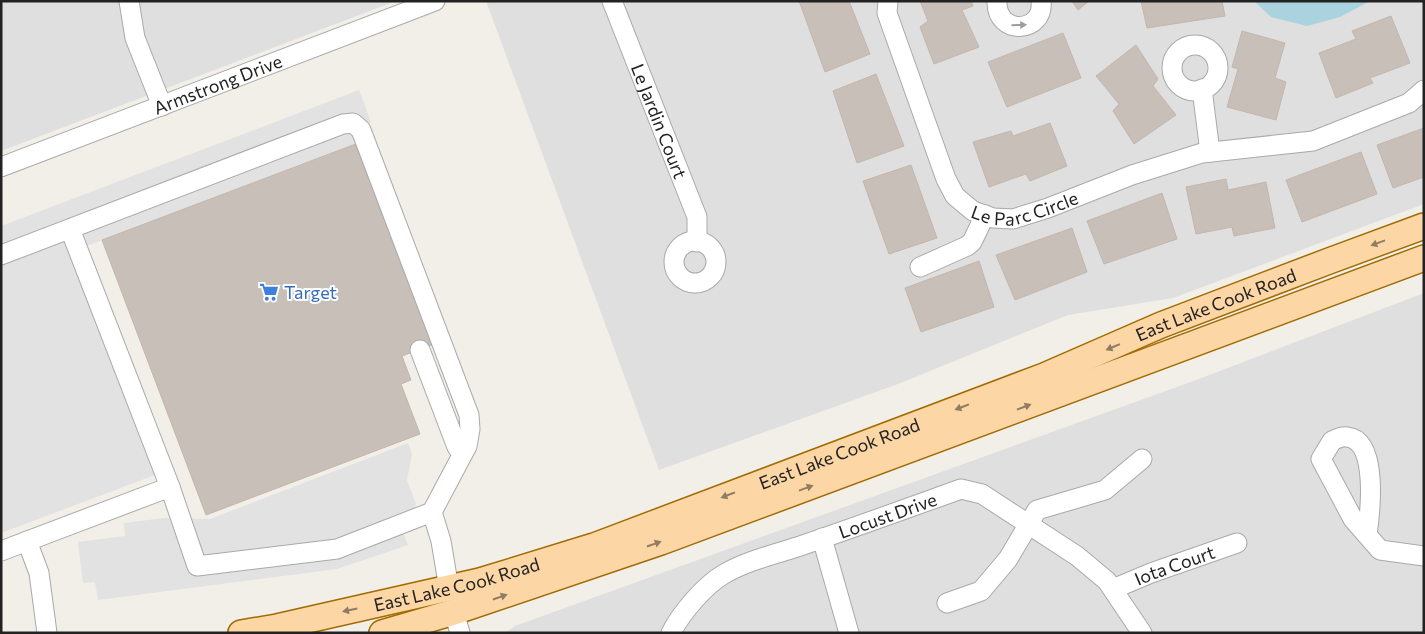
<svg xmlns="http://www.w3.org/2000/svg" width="1425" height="634" font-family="Commissioner,sans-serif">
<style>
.residential{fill:#e0dfdf}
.parking{fill:#e2e2e2}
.water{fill:#aad3df}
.building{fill:#c7bfb8;stroke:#c4b6ab}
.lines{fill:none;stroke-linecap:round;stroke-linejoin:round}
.minor-casing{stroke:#a9a9a9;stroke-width:21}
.major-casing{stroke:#a06b00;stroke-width:28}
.minor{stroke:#fff;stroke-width:19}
.major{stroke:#fcd6a4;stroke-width:25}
.oneway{fill:#9c9c9c}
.oneway2{fill:#8f7c63}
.labels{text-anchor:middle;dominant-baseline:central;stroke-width:4;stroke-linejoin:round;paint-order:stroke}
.street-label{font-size:18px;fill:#222;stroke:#fff}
.shop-label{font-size:18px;fill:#366cbe;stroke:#fff;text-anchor:start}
</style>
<rect width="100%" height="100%" fill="#f2efe9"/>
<g class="residential">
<polygon points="1,1 396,1 1,151"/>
<polygon points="486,1 1424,1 1424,204 1173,298 1068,315 898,384 659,470"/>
<polygon points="1424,293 1424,633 505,633 515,626 1199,379"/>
</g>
<g class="parking">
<polygon points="359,90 371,122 354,129 359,143 71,252 155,475 1,533 1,226"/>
<polygon points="408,443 412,454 407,480 416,504 403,533 408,545 337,569 98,600 95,582 83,583 78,542 125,536 124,523 164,518 210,519"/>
</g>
<polygon class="water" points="1254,1 1370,1 1340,17 1307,26 1271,17"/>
<g class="building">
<polygon points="799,1 849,1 870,54 825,72"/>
<polygon points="920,1 971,1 973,6 962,10 979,47 934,64 920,27 928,21"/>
<polygon points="1072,1 1089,1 1078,10"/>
<polygon points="1141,1 1222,1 1225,16 1147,28"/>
<polygon points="1391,16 1410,63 1370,78 1373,83 1336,98 1319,53 1356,39 1352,31"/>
<polygon points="1242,31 1285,43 1275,78 1286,82 1276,120 1227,107 1238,69 1232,67"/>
<polygon points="1063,33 1081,78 1007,107 988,62"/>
<polygon points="1136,45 1158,79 1153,86 1176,115 1134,144 1113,111 1119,104 1096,76"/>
<polygon points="876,74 904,146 857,163 833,91"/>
<polygon points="1050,123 1067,166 1030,181 1026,174 989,187 973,142 1011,131 1013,136"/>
<polygon points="1424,128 1424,177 1393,188 1377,145"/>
<polygon points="361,142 437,343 402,356 411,380 401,384 420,434 206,515 102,240"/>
<polygon points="1361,152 1377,194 1302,222 1286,180"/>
<polygon points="911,165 937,238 889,254 863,181"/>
<polygon points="1226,179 1228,190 1266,182 1275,228 1234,236 1232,227 1196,234 1186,187"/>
<polygon points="1162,193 1177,239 1104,264 1087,221"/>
<polygon points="1072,228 1087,272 1015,300 996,255"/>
<polygon points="979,261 994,307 921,332 905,288"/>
</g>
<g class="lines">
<g class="minor-casing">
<g id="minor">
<polyline points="129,1 135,38 162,106"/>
<path id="s1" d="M612 1 697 217V242"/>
<path id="s2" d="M888 1 887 13 946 179 955 196 973 211 993 218 1013 219 1048 208 1132 175 1202 153 1313 141 1409 103 1424 90"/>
<path d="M997 1C996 37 1045 33 1041 1"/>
<circle cx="1195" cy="68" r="23"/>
<polyline points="1202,89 1210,152"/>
<path id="s3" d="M1 167 435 1"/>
<polyline points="70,229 170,487"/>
<circle cx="695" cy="262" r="21"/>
<polyline points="1,255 343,124 353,123 361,130 469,415 470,429 467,446 432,512 337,549 197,566 170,487 1,551"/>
<polyline points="920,267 967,246 972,242 985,215"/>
<polyline points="420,350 457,447"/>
<polyline points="432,512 441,541 449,589"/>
<path d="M1367 535C1370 514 1379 440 1347 437 1343 436 1336 439 1332 441L1321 459 1353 519 1380 550 1424 556"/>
<polyline points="822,538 849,633"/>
<polyline points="27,541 39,573 47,633"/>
<path id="s4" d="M1113 589 1151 573 1237 543"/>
<polyline points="947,603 981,591 1008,559 1037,510 1105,490 1142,459"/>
<polyline points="454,612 460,633"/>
<path id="s5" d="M671 633C681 613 705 585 724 574 748 560 777 554 803 545 856 527 908 508 961 489L982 494 1077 556 1107 581 1142 633"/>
</g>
</g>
<g class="major-casing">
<g id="major">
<path id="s6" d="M241 633 277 627 480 581 594 546 1044 376 1161 325 1329 261 1424 226"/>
<polyline points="382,633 454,612 661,542 1424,258"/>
</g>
</g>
<use href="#minor" class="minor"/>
<use href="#major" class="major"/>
</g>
<defs><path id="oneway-solid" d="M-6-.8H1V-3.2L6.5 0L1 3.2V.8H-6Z" transform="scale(1.25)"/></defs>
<use class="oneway" href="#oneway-solid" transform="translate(1019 25) rotate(-1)"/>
<g class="oneway2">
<use href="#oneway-solid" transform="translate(1378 243) rotate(160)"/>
<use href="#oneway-solid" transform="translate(1113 347) rotate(157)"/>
<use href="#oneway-solid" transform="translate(962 407) rotate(159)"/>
<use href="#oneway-solid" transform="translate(1024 407) rotate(-21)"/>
<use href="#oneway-solid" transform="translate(806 488) rotate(-20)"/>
<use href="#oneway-solid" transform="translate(728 495) rotate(159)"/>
<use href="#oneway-solid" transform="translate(654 544) rotate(-19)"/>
<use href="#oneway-solid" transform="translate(500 597) rotate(-19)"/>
<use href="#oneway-solid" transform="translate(350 610) rotate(168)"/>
</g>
<defs>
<g id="supermarket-bare" transform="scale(1.5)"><path d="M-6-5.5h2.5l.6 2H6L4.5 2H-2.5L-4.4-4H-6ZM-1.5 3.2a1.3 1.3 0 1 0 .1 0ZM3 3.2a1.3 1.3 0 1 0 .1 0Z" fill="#3f7fe0" stroke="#fff" stroke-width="2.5" paint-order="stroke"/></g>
</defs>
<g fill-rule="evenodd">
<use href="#supermarket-bare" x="269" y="292"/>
</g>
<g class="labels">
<g class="street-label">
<text stroke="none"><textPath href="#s3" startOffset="232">Armstrong Drive</textPath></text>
<text stroke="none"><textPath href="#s1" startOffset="129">Le Jardin Court</textPath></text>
<text stroke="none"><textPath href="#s2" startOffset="285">Le Parc Circle</textPath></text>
<text stroke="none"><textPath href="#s6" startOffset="1031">East Lake Cook Road</textPath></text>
<text stroke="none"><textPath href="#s6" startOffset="626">East Lake Cook Road</textPath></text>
<text stroke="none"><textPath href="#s5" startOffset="254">Locust Drive</textPath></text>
<text stroke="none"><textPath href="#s4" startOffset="66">Iota Court</textPath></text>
<text stroke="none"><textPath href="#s6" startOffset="221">East Lake Cook Road</textPath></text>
</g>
<g class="shop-label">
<text x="284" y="292">Target</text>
</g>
</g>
<rect width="1425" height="634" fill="none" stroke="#222222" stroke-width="5"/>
</svg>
